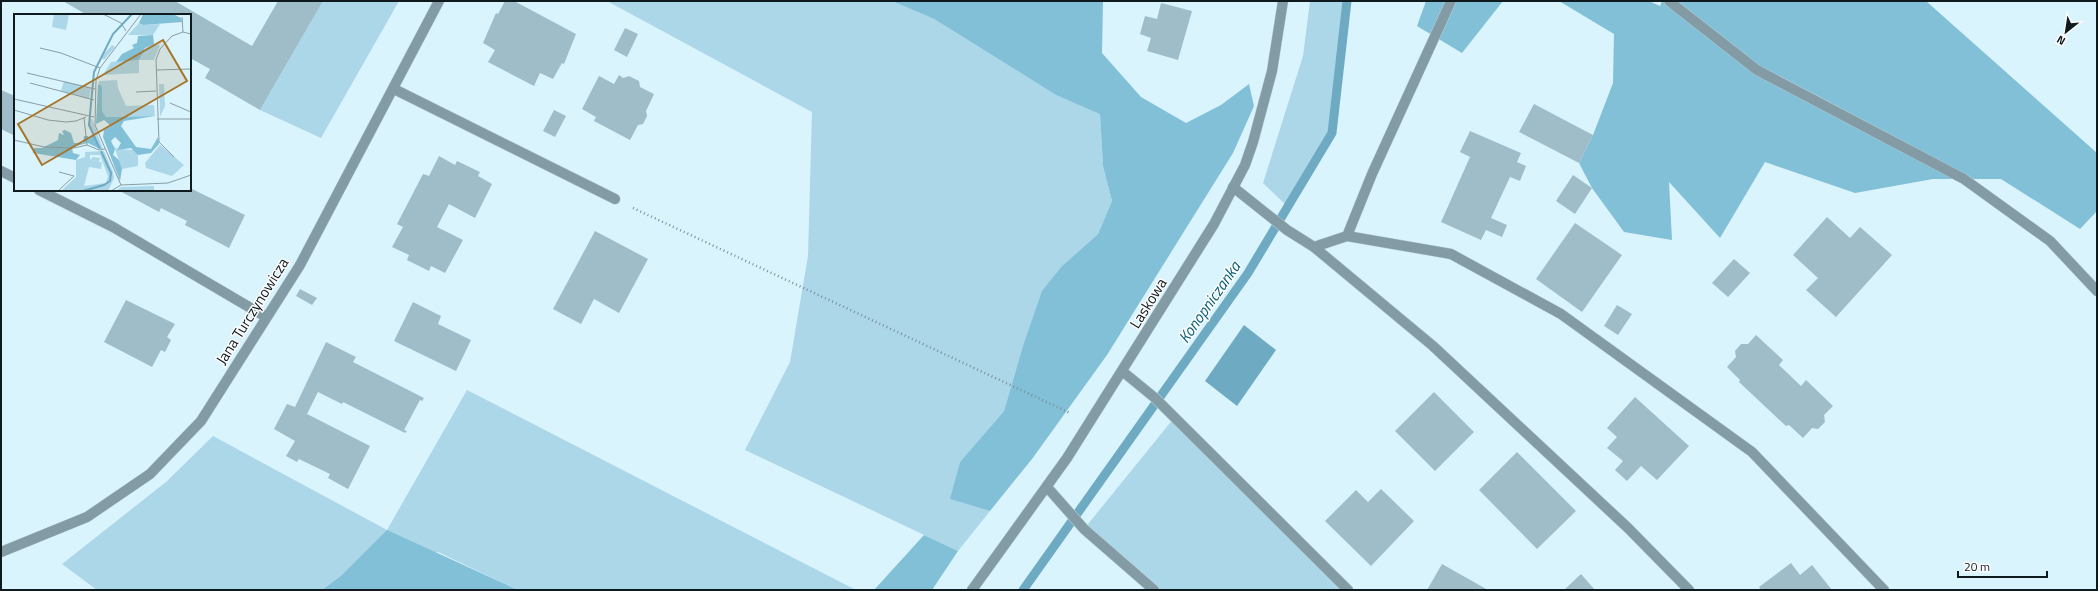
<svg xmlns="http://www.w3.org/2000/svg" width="2098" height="591" font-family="'Titillium Web',sans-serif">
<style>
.green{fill:#abd7e9}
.forest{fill:#81c0d7}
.water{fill:#6eabc3}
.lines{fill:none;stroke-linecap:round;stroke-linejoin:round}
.stream{stroke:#6eabc3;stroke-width:9}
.building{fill:#9ebdc9}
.lane-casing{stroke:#bad1da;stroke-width:11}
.street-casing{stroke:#bad1da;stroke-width:11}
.path{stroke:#7c8f97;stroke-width:2.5;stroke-dasharray:1 3;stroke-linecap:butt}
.lane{stroke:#829ba5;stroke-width:10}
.street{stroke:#829ba5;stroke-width:10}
.labels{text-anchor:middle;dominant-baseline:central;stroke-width:3;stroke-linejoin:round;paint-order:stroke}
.street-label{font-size:15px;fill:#0f1a1f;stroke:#fcfcfc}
.water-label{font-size:16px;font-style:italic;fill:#0a5f77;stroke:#fcfcfc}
.inset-river{fill:none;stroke:#6eabc3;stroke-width:2}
.inset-road{fill:none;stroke:#899da5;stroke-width:1}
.view{fill:#a6752a;fill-opacity:0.15;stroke:#a6752a;stroke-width:2}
.inset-edge{fill:none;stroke:#0f1a1f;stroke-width:2}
</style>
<rect width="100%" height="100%" fill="#daf4fe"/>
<g class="green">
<polygon points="323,1 399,1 321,138 260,110"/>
<polygon points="607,1 892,1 934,19 1056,95 1100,113 1103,166 1112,201 1098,234 1062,266 1022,349 1004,411 960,462 951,499 990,511 958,551 745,450 790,362 808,256 812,112"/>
<polygon points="1310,1 1347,1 1332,133 1288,207 1263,183 1303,56"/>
<polygon points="467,390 856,590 518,590 438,552 342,575 322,590 97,590 62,564 166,482 213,436 387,530"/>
<polygon points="1174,418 1345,590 1148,590 1084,529"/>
</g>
<g class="forest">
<polygon points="892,1 1103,1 1102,53 1141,97 1186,123 1221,105 1249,84 1254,106 1233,153 1107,355 1032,459 990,511 950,499 960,462 1004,411 1022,349 1042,291 1062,266 1098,234 1112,201 1103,166 1100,114 1056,95 934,19"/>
<polygon points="1426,1 1503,1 1462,53 1417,26"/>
<polygon points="1559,1 1649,1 1660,6 1662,1 1926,1 2097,153 2097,211 2080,229 2001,179 1933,179 1855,193 1765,162 1720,238 1669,182 1672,240 1624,232 1592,188 1579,163 1593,135 1613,83 1614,34"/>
<polygon points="387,530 518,590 322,590 342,575"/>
<polygon points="924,535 958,551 932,590 874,590"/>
</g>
<polygon class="water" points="1244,325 1276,350 1237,406 1205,381"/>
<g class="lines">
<polyline class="stream" points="1023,590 1248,273 1332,133 1347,1"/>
</g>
<g class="building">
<polygon points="63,1 175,1 252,46 278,1 323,1 260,110 205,78 210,69 190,58 190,15 87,15"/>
<polygon points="505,1 514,1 576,34 564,64 562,63 553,79 540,73 534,86 488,62 495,50 483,43 496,13 498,14"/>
<polygon points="1161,3 1192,11 1178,60 1147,51 1151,38 1140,34 1145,16 1157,19"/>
<polygon points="625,28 638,34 627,57 614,50"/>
<polygon points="619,75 623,78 629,76 639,81 640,87 654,94 646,111 647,116 643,124 638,125 630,140 594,121 596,117 582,109 599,76 614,84"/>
<polygon points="1,90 15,96 15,136 1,129"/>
<polygon points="1534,104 1593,135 1579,163 1519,132"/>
<polygon points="554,110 566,116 555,137 543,131"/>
<polygon points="1470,131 1521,153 1517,162 1526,166 1520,181 1510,177 1491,218 1507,225 1502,237 1486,230 1481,240 1441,222 1470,157 1460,152"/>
<polygon points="439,156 455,165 457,161 480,172 478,176 492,184 475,218 449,204 437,227 463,240 445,273 431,266 429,271 407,260 409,255 392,247 403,227 397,224 423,174 429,176"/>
<polygon points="1573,175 1592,188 1575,214 1556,201"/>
<polygon points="190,188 245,215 229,248 185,225 187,221 161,208 159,212 118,190 190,190"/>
<polygon points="1827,217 1850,238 1860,227 1892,255 1836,317 1806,290 1818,278 1793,255"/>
<polygon points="1575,223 1622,255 1582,312 1536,279"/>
<polygon points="595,231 648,259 619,313 594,299 581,324 553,309"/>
<polygon points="1734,259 1750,273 1728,297 1712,283"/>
<polygon points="300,289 317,298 312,305 296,296"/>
<polygon points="126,300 175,324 167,337 171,340 165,352 161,350 152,367 104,342"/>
<polygon points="413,302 441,316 438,324 471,340 456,371 394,341"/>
<polygon points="1617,305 1632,314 1618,335 1604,326"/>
<polygon points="1756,335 1783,360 1779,365 1801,386 1806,380 1833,406 1824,415 1825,422 1818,429 1812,428 1803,438 1789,425 1786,426 1739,382 1740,380 1727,367 1736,357 1735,351 1741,344 1748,344"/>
<polygon points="326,342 356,357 353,362 424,398 422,401 420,400 404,430 407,431 405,433 343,402 342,404 318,392 307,414 370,446 348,489 328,478 330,474 299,459 297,462 286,456 295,441 274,429 287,404 295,407"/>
<polygon points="1434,392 1474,432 1435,471 1395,431"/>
<polygon points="1635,397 1689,446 1657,480 1641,466 1627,481 1615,470 1623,461 1607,448 1617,437 1607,428"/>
<polygon points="1517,452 1576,511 1537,549 1479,490"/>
<polygon points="1381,489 1414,521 1371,566 1325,521 1356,490 1368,502"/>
<polygon points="1791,563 1800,575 1812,565 1832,590 1761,590 1759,587"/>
<polygon points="1442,564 1488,590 1427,590"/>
<polygon points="1581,574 1595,590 1564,590"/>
</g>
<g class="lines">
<g class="lane-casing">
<g id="lane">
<polyline points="1669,1 1757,70 1964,179 2050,241 2097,291"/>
<polyline points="394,89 615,199"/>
<polyline points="1347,236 1451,254 1561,314 1752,452 1884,590"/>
<polyline points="1314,247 1433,346 1628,528 1689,590"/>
<polyline points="1122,371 1155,398 1348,590"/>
<polyline points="1047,487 1084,529 1154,590"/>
</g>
</g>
<g class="street-casing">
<g id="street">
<polyline points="1,171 15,178"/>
<polyline points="1233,187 1287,230 1314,247 1347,236 1372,174 1451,1"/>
<polyline points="39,190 113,227 266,317"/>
<polyline points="1,552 87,517 150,474 201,421 300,265 439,1"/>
<polyline points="972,590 1067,458 1214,224 1245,165 1253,142 1272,71 1283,1"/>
</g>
</g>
<polyline class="path" points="633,208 1070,413"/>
<use href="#lane" class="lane"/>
<use href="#street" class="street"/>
</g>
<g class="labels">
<g class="street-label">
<text transform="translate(1148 303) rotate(-58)">Laskowa</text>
<text transform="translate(252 311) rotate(-58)">Jana Turczynowicza</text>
</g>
<g class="water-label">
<text transform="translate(1209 302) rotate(-55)">Konopniczanka</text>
</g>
</g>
<g transform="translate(14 14)">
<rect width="177" height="177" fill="#daf4fe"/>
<path d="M40 0H55L52 16 38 13ZM125 9 129 11 146 10 139 21H114ZM137 30 146 31 140 46H125V59L89 61 97 48 125 46 127 38ZM98 31 101 33 90 46 87 43ZM103 66 104 74 112 92 140 91 141 102 92 103 88 98V73L87 71H84L85 67ZM50 67 77 74 75 85 47 77ZM145 70H150L151 92 146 103ZM76 104 78 105 89 135H86L75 111ZM146 131 170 151 158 162 132 154 131 149ZM100 132 103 135 121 136 124 141V152L108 155ZM90 137 99 158 100 164 94 177H47L62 163V146L71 143V138ZM76 141H86L94 162 92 169 70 172 75 153 87 155 88 148H85L86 144 79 143 76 146ZM140 172V177H102L107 173Z" fill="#abd7e9" fill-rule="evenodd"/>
<path d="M129 0 161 1 167 4 168 8 129 11 125 9ZM139 21 140 30 131 34 125 46 102 48 108 40 120 34 118 31 123 29 124 22ZM84 71H87L88 73V97L92 103 141 102 110 107 107 112 122 133 137 135 144 123 145 130 137 139 124 141 117 134 103 136 107 129 101 123 97 127 101 135 99 141 105 146 108 155 106 167 89 123 90 116 97 112 90 106 82 110ZM51 116 57 119 60 129H69L70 122H74L75 125 80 121 86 135 74 129 58 133 59 139 66 141 62 146 19 139 20 134H28L44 126 45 119 50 121 48 117Z" fill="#81c0d7"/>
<path class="inset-river" d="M86 135 75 111 80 58 99 20 118 0M69 177 90 171 96 167 97 159 87 137"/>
<path class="inset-road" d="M89 0 107 9 112 17M168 3 169 18M26 34 47 39 86 54M142 56 177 55M13 59 81 75M16 69 80 86M122 78 142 77M0 85 80 103M156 89 177 98M0 96 34 106 52 108 62 107 72 103M70 104 73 131 85 136 91 135M143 105H177M0 126 30 133 60 134 73 131M160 143 145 128 142 46 146 35 158 22 169 18 177 20M107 171 81 111 82 66 86 54 127 0M44 177 60 162 45 158M97 177 107 171 154 169 177 161"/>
<path class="view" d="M149 26 173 67 28 151 4 110Z"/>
<rect width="177" height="177" class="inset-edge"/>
</g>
<rect width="2098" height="591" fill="none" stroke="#0f1a1f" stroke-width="4"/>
<g transform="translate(2066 32) rotate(210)" stroke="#fcfcfc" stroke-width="3" paint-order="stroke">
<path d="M0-3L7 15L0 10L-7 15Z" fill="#0f1a1f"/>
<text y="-6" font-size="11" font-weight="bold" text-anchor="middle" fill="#0f1a1f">N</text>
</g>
<path d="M1958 571v6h89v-6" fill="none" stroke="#0f1a1f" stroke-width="2"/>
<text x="1964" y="571" font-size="12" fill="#0f1a1f" stroke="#fcfcfc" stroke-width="3" paint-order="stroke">20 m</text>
</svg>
